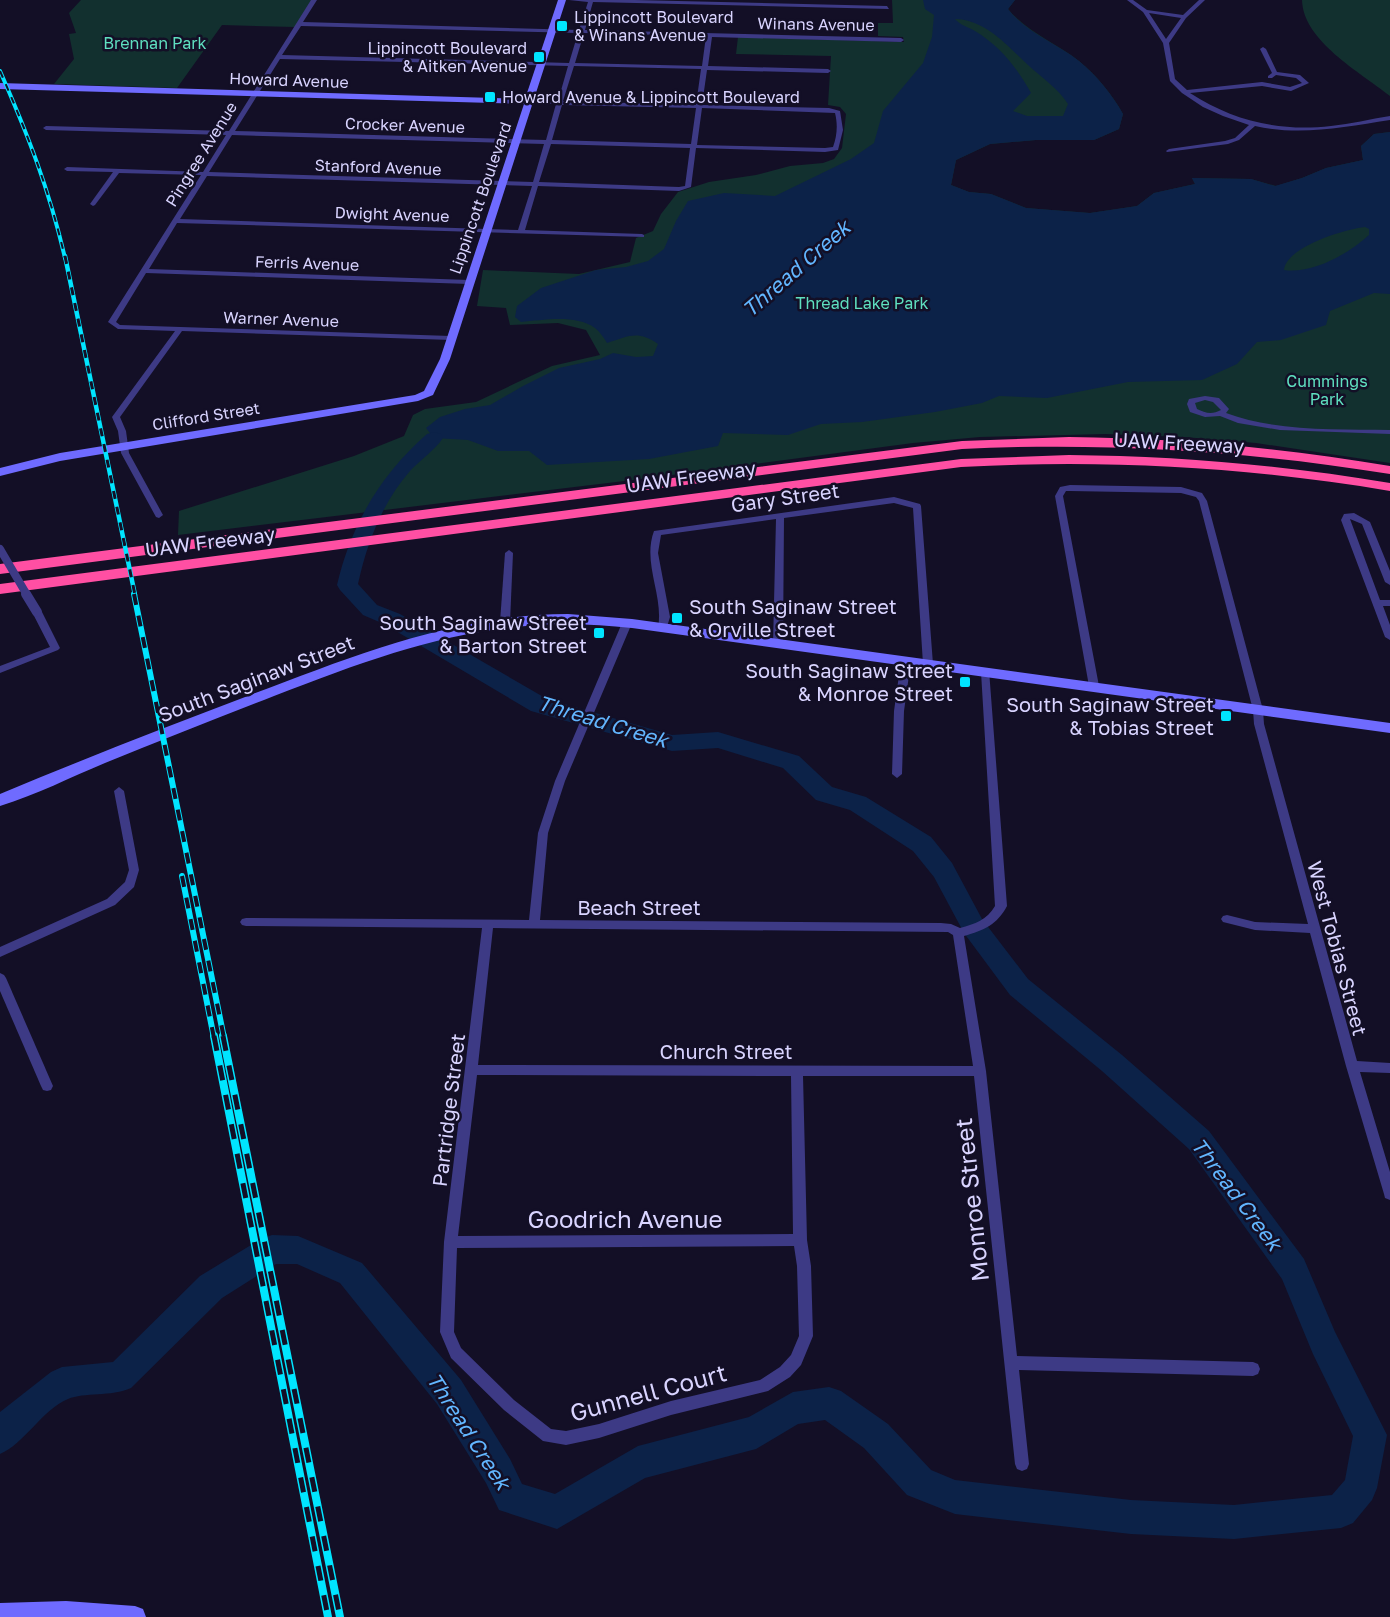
<svg xmlns="http://www.w3.org/2000/svg" width="1390" height="1617" font-family="'Golos Text',sans-serif">
<style>
.green{fill:#12302f}
.water{fill:#0c2248;fill-rule:evenodd}
.lines{fill:none;stroke-linecap:round;stroke-linejoin:round}
.river{fill:#0c2248;fill-rule:evenodd}
.street{fill:#3d3a85;fill-rule:evenodd}
.secondary{fill:#6f6bff;fill-rule:evenodd}
.highway{fill:#ff4fa3;fill-rule:evenodd}
.rail-far3-casing{stroke:#00e5ff;stroke-width:4}
.rail-far2-casing{stroke:#00e5ff;stroke-width:4.5}
.rail-far1-casing{stroke:#00e5ff;stroke-width:6}
.rail-casing{stroke:#00e5ff;stroke-width:8}
.rail-far3{stroke:#130f26;stroke-width:2;stroke-dasharray:7;stroke-linecap:butt}
.rail-far2{stroke:#130f26;stroke-width:3;stroke-dasharray:8;stroke-linecap:butt}
.rail-far1{stroke:#130f26;stroke-width:4;stroke-dasharray:11;stroke-linecap:butt}
.rail{stroke:#130f26;stroke-width:5;stroke-dasharray:15;stroke-linecap:butt}
.street-bridge-far1{stroke:#3d3a85;stroke-width:8}
.street-bridge{stroke:#3d3a85;stroke-width:10}
.poi-dot{fill:#00e5ff;stroke:#130f26;stroke-width:2}
.labels{text-anchor:middle;dominant-baseline:central;stroke-width:5;stroke-linejoin:round;paint-order:stroke}
.far-poi-label{font-size:16px;fill:#d9d4ff;stroke:#130f26;text-anchor:start}
.far-street-label{font-size:16px;fill:#d9d4ff;stroke:#130f26}
.far-park-label{font-size:16px;fill:#5fe0c0;stroke:#130f26}
.street-label{font-size:20px;fill:#d9d4ff;stroke:#130f26}
.poi-label{font-size:20px;fill:#d9d4ff;stroke:#130f26;text-anchor:end}
.water-label{font-size:21px;font-style:italic;fill:#62b6ff;stroke:#130f26}
.near-street-label{font-size:24px;fill:#d9d4ff;stroke:#130f26}
</style>
<rect width="100%" height="100%" fill="#130f26"/>
<g class="green">
<polygon points="81,0 312,0 295,27 222,25 177,88 54,84 74,59 69,34 76,33 69,13"/>
<path d="M892 0H1015L1008 9C1027 32 1056 43 1079 61 1097 76 1112 94 1123 114L1119 129 1094 140H1036L990 144 956 160 951 185 969 192 991 194 1026 208 1090 213 1137 206 1154 193 1195 184 1192 178 1251 179 1276 186 1302 178 1326 168 1363 160 1361 146 1374 134 1390 132V463L1256 443 1184 437 1105 434 980 437 913 443 641 479 178 535 179 511 354 456 404 436 413 415 425 409 476 402 552 366 600 355 586 330 558 323 510 325 506 308 477 306 483 270 579 274 630 262 636 238 653 231 661 214 678 192 709 182 756 175 790 166 823 163 834 159 842 148 846 114 840 107 828 105 831 56 736 54 738 37 904 42 903 37 878 36V23H893Z"/>
<path d="M1302 0H1390V96C1360 72 1303 41 1302 0Z"/>
</g>
<path class="water" d="M923 0H1015L1008 9C1026 33 1056 43 1079 61 1097 76 1112 94 1123 114L1119 129 1094 140H1036L990 144 956 160 951 185 969 192 991 194 1026 208 1090 213 1137 206 1154 193 1195 184 1192 178 1251 179 1275 186 1302 178 1326 168 1363 160 1361 146 1374 134 1390 132V294L1374 293 1330 311 1326 325 1281 340 1257 342 1237 364 1202 380 1128 382 1047 398 999 396 982 403 935 412 862 422 821 424 788 435 723 433 718 446 649 459 547 465 529 451H498L468 440 434 438 426 428 440 417 465 409 490 405 523 386 559 368 600 359 613 353 636 357 653 356 658 344C638 330 629 336 607 343 604 338 600 332 595 328 576 314 543 320 521 322L515 317 517 306 541 288 596 270 626 267 648 261 664 249 676 221 688 201 724 193 775 196 851 159 874 143 883 111 923 63 932 37 934 15 925 9ZM955 19C987 20 1007 46 1028 65 1043 79 1057 87 1068 104L1063 116H1027L1013 111 1031 93C1017 68 1001 47 975 31 968 27 960 25 955 19ZM1365 227 1369 229V235C1348 254 1313 274 1284 270 1286 247 1345 229 1365 227Z"/>
<g class="lines">
<path class="river" d="M434 432 441 434 443 438C435 450 420 460 410 471 382 503 367 543 358 584L377 605 400 614 547 699 672 735 718 732 799 756 832 787 866 797 931 837 952 863 982 919 1028 979 1122 1055 1209 1131 1304 1259 1335 1332 1387 1435 1377 1488 1372 1500 1353 1523 1341 1528 1234 1539 1131 1534 955 1514 907 1495 864 1448 825 1420 798 1424 756 1449 645 1478 557 1529 499 1510 486 1483 437 1404 340 1283 297 1264H276L222 1298 131 1388C111 1397 84 1392 68 1399 42 1410 24 1444 0 1454V1412L51 1372 62 1367 113 1362 200 1276 261 1239 272 1235 298 1236 362 1263 461 1380 510 1459 522 1484 555 1494 638 1446 749 1417 793 1392 829 1387 841 1391 888 1424 931 1470 955 1480 1131 1500 1234 1505 1332 1495 1345 1480 1353 1436 1313 1354 1282 1279 1189 1149 1102 1071 1010 995 964 933 934 877 913 851 850 810 816 800 783 768 718 748 672 751 531 711 384 624 363 615 340 590 337 585C351 525 380 475 427 434Z"/>
<g class="street">
<path d="M311 0H317L303 22 579 30 588 2 569 0H635L887 6 889 9 593 2 585 30 901 38 904 40 901 42 712 37 708 66 828 69 831 71 828 73 707 70 702 105 829 108 840 111 843 130 838 150 825 152 696 148 691 187 679 191 538 186 525 230 642 234 644 235V237L177 223 149 269 469 280 473 282 469 284 146 273 116 322 120 325 451 336 455 338 451 340 182 331 120 417 126 431 129 453 163 515 159 518 156 517 121 453 118 431 112 417 175 331 118 329 108 322 201 175 119 173 95 205 93 206 90 204 113 172 67 171 64 169 67 167 203 172 226 135 46 130 43 128 46 126 229 131ZM301 26 578 33 569 63 282 55ZM584 33 706 36 702 66 575 63ZM280 59 568 66 558 101 530 100 527 102 530 104H556L546 140 235 131ZM574 66 701 69 696 105 563 101ZM562 105 696 108 691 144 552 140ZM702 108 835 113C838 125 837 136 833 147L825 148 697 145ZM232 135 544 144 533 182 209 172ZM551 144 690 148 685 186 679 187 539 182ZM207 176 532 186 518 230 180 219Z"/>
<path d="M1127 0H1133L1147 10 1183 15 1199 0H1205L1186 18 1169 43 1175 79 1187 90 1262 82 1290 87 1302 83 1296 78 1276 75 1272 78H1268V76L1272 73 1260 49 1263 47 1266 49 1277 72 1300 75 1309 83 1291 91 1262 86 1190 93C1233 121 1280 132 1331 126 1351 124 1370 119 1390 116V120C1344 127 1301 136 1255 126L1239 140 1228 144 1167 152 1166 151 1169 149 1225 141 1235 138 1249 125 1223 116 1203 107 1182 93 1170 81 1163 43 1143 12ZM1149 13 1181 18 1166 39Z"/>
<path d="M1205 396 1219 398 1229 409 1226 413C1278 432 1336 429 1390 430V434L1280 430 1238 423 1220 416 1205 417 1190 412 1187 404 1189 399ZM1205 400 1213 402 1221 410C1212 415 1205 413 1197 409L1195 403Z"/>
<polygon points="1070,485 1181,487 1202,493 1207,501 1263,710 1264,724 1357,1061 1390,1063 1390,1073 1360,1072 1390,1172 1390,1200 1385,1198 1384,1194 1346,1066 1310,933 1255,930 1223,922 1221,919 1223,916 1227,915 1255,922 1308,924 1254,724 1253,710 1199,501 1196,497 1181,493 1070,491 1066,491 1063,496 1099,686 1094,689 1089,686 1055,496 1060,487"/>
<path d="M894 497 920 504 921 506 933 664 931 666H925L923 664 913 508 894 503 784 518 783 644 778 647 773 644 776 519 661 535 658 553 670 617 666 630 663 631 658 628C664 596 642 563 654 531Z"/>
<polygon points="1354,513 1370,522 1390,571 1390,585 1385,582 1362,524 1350,519 1380,600 1390,600 1390,606 1383,606 1390,625 1390,640 1385,637 1341,520 1344,514"/>
<polygon points="509,550 513,553 510,622 505,625 500,622 505,553"/>
<polygon points="37,609 42,612 60,648 58,650 0,673 0,666 50,647 32,612"/>
<path d="M627 620 632 623 565 781 548 833 540 920 941 923 951 924 960 928C975 924 987 920 995 906L981 672 986 669 989 670 1007 906C997 925 984 930 964 936L986 1071 1017 1356 1253 1362 1258 1364 1260 1369 1258 1374 1253 1376 1019 1370 1029 1464 1027 1469 1022 1471 1017 1469 1015 1464 974 1076H803L807 1240 811 1266 813 1336 801 1365 790 1377 768 1391 671 1415 599 1438 566 1445 543 1441 504 1410 451 1358 440 1332 444 1242 482 928 246 926 242 925 240 922 242 919 246 918 529 920 538 833 555 781 622 623ZM493 928 948 932 953 935 973 1066 478 1065ZM477 1075 791 1076 793 1234 458 1236ZM794 1246 797 1266 799 1336 791 1355 780 1367 760 1380 671 1401 599 1424 566 1431 551 1429 514 1400 461 1348 454 1332 457 1248Z"/>
<polygon points="906,658 911,661 904,711 902,774 897,778 892,774 894,711 901,661"/>
<polygon points="119,787 124,791 139,870 134,887 115,905 0,957 0,947 107,899 125,882 129,870 114,791"/>
<polygon points="0,973 4,975 6,978 53,1086 51,1090 47,1091 43,1090 41,1086 0,991"/>
</g>
<g class="secondary">
<polygon points="558,0 566,0 450,359 433,395 418,401 60,461 0,476 0,468 60,453 415,395 424,391 440,359 524,104 0,89 0,83 525,99"/>
<path d="M568 614 632 619 1390 723V733L632 628C497 612 398 648 274 696 218 718 161 740 105 763 71 777 36 795 0 806V794C84 759 168 726 253 694 355 655 458 614 568 614Z"/>
<polygon points="66,1601 135,1606 143,1609 146,1617 0,1617 0,1603"/>
</g>
<g class="highway">
<path d="M1069 437C1177 438 1283 448 1390 466V474C1247 451 1106 442 962 449L0 574V564L962 441Z"/>
<path d="M1069 455C1177 456 1283 465 1390 483V491C1247 467 1106 459 961 467L0 594V584L961 459Z"/>
</g>
<g class="rail-far3-casing">
<path id="rail-far3" d="M0 71C28 135 49 189 65 258"/>
</g>
<g class="rail-far2-casing">
<polyline id="rail-far2" points="65,256 135,595"/>
</g>
<g class="rail-far1-casing">
<g id="rail-far1">
<polyline points="134,594 224,1038"/>
<polyline points="182,876 214,1038"/>
</g>
</g>
<g class="rail-casing">
<g id="rail">
<polyline points="214,1036 328,1617"/>
<polyline points="223,1036 340,1617"/>
</g>
</g>
<use href="#rail-far3" class="rail-far3"/>
<use href="#rail-far2" class="rail-far2"/>
<use href="#rail-far1" class="rail-far1"/>
<use href="#rail" class="rail"/>
<polyline class="street-bridge-far1" points="0,549 27,595"/>
<polyline class="street-bridge" points="26,594 37,612"/>
</g>
<g class="poi-dot">
<rect x="556" y="20" width="12" height="12" rx="3"/>
<rect x="533" y="51" width="12" height="12" rx="3"/>
<rect x="484" y="91" width="12" height="12" rx="3"/>
<rect x="671" y="612" width="12" height="12" rx="3"/>
<rect x="593" y="627" width="12" height="12" rx="3"/>
<rect x="959" y="676" width="12" height="12" rx="3"/>
<rect x="1220" y="710" width="12" height="12" rx="3"/>
</g>
<g class="labels">
<g class="far-poi-label">
<text x="574" y="17">Lippincott Boulevard<tspan x="574" dy="18">&amp; Winans Avenue</tspan></text>
<text x="527" y="48" text-anchor="end">Lippincott Boulevard<tspan x="527" dy="18">&amp; Aitken Avenue</tspan></text>
<text x="502" y="97">Howard Avenue &amp; Lippincott Boulevard</text>
</g>
<g class="far-street-label">
<text transform="translate(816 24) rotate(1)">Winans Avenue</text>
<text transform="translate(289 80) rotate(2)">Howard Avenue</text>
<text transform="translate(405 125) rotate(2)">Crocker Avenue</text>
<text transform="translate(201 154) rotate(-58)">Pingree Avenue</text>
<text transform="translate(378 167) rotate(2)">Stanford Avenue</text>
<text transform="translate(480 198) rotate(-71)">Lippincott Boulevard</text>
<text transform="translate(392 214) rotate(2)">Dwight Avenue</text>
<text transform="translate(307 263) rotate(2)">Ferris Avenue</text>
<text transform="translate(281 319) rotate(2)">Warner Avenue</text>
<text transform="translate(206 416) rotate(-9)">Clifford Street</text>
</g>
<g class="far-park-label">
<text x="155" y="43">Brennan Park</text>
<text x="862" y="303">Thread Lake Park</text>
<text x="1327" y="381">Cummings<tspan x="1327" dy="18">Park</tspan></text>
</g>
<g class="street-label">
<text transform="translate(1179 442) rotate(3)">UAW Freeway</text>
<text transform="translate(691 476) rotate(-8)">UAW Freeway</text>
<text transform="translate(785 497) rotate(-8)">Gary Street</text>
<text transform="translate(210 541) rotate(-7)">UAW Freeway</text>
<text transform="translate(256 678) rotate(-21)">South Saginaw Street</text>
<text x="639" y="907">Beach Street</text>
<text transform="translate(1338 948) rotate(75)">West Tobias Street</text>
<text x="726" y="1051">Church Street</text>
<text transform="translate(448 1110) rotate(-83)">Partridge Street</text>
</g>
<g class="poi-label">
<text x="689" y="606" text-anchor="start">South Saginaw Street<tspan x="689" dy="23">&amp; Orville Street</tspan></text>
<text x="587" y="622">South Saginaw Street<tspan x="587" dy="23">&amp; Barton Street</tspan></text>
<text x="953" y="670">South Saginaw Street<tspan x="953" dy="23">&amp; Monroe Street</tspan></text>
<text x="1214" y="704">South Saginaw Street<tspan x="1214" dy="23">&amp; Tobias Street</tspan></text>
</g>
<g class="water-label">
<text transform="translate(796 268) rotate(-41)">Thread Creek</text>
<text transform="translate(603 721) rotate(17)">Thread Creek</text>
<text transform="translate(1237 1194) rotate(53)">Thread Creek</text>
<text transform="translate(469 1431) rotate(57)">Thread Creek</text>
</g>
<g class="near-street-label">
<text transform="translate(971 1200) rotate(-96)">Monroe Street</text>
<text x="625" y="1218">Goodrich Avenue</text>
<text transform="translate(648 1392) rotate(-15)">Gunnell Court</text>
</g>
</g>
</svg>
